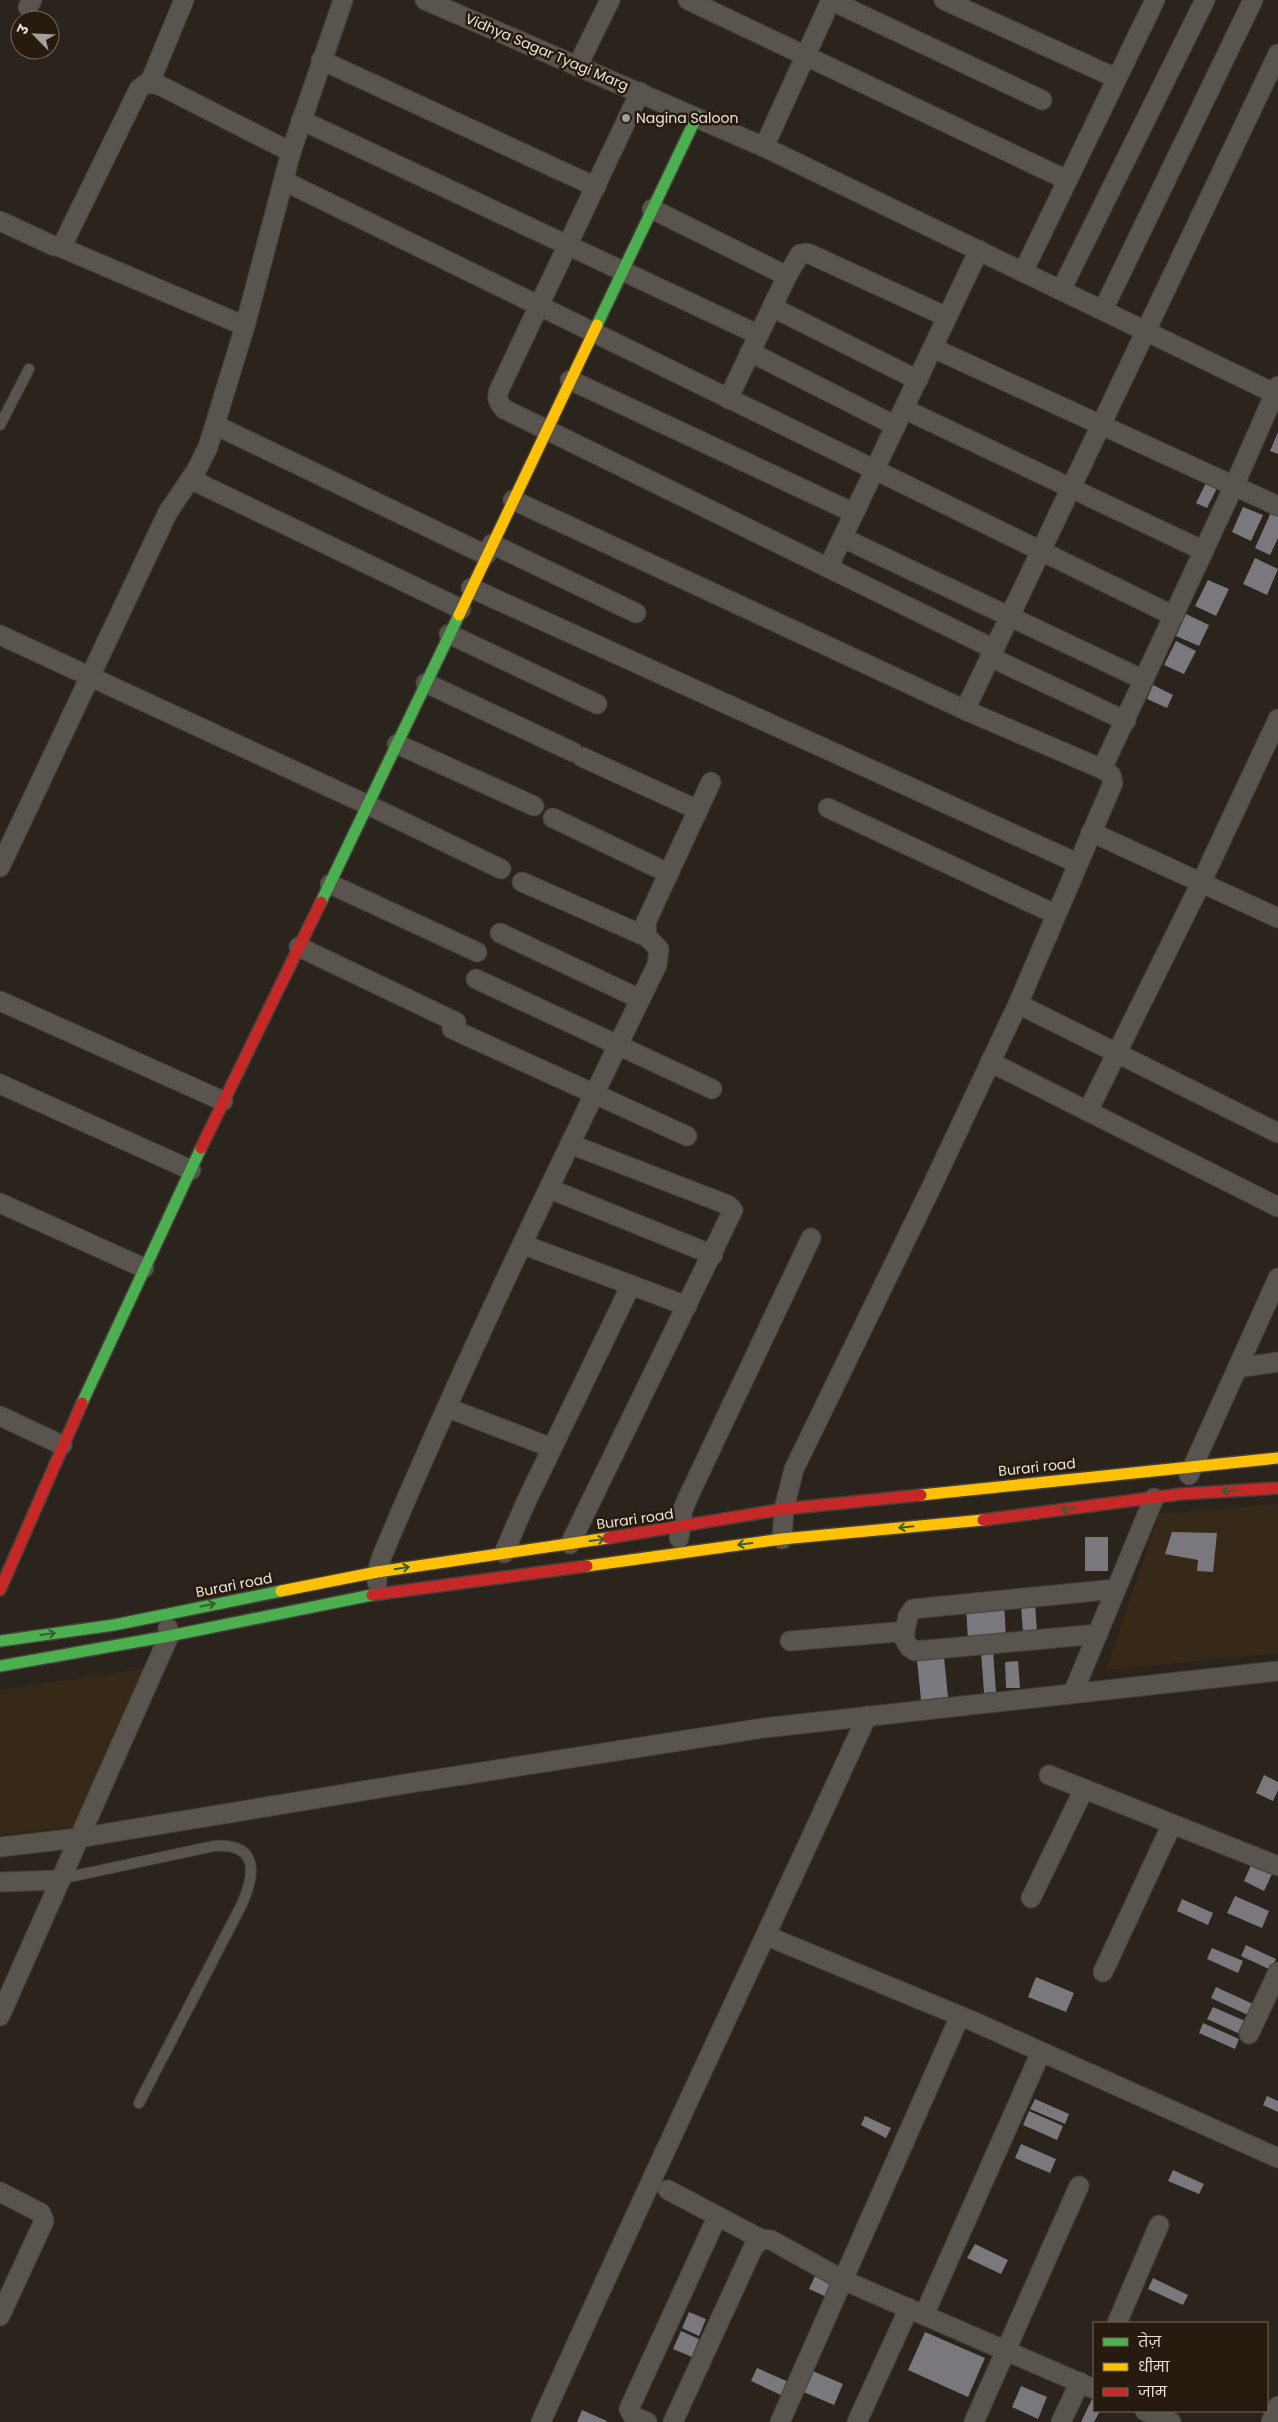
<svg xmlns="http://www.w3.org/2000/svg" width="1278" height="2422" font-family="Poppins,'Noto Sans Devanagari',sans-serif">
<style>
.built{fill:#372917}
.building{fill:#7a787d}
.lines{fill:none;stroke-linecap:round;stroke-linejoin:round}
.lane-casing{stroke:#45403a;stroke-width:12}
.street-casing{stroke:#45403a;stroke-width:21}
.fast-casing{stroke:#45403a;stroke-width:14}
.slow-casing{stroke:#45403a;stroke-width:14}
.jam-casing{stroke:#45403a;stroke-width:14}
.lane{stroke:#59544d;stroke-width:10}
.street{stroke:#59544d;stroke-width:19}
.fast{stroke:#4caf50;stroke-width:11}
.slow{stroke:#ffc107;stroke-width:11}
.jam{stroke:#c62828;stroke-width:11}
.oneway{stroke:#375e2c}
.poi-dot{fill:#a69f97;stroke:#261b0e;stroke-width:2}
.labels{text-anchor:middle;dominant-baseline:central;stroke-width:5;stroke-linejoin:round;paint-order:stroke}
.street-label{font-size:14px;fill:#e9e1d8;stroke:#261b0e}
.poi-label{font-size:14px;fill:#e9e1d8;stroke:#261b0e;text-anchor:start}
</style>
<rect width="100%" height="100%" fill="#2a241d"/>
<g class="built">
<polygon points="1278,1504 1278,1653 1106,1670 1159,1514"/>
<polygon points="142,1669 78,1826 0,1835 0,1690"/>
</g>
<g class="building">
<polygon points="1278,432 1278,454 1270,451"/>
<polygon points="1207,481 1218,486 1207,508 1196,503"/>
<polygon points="1243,507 1263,515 1251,541 1232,532"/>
<polygon points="1272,510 1278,513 1278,538 1270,555 1255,548"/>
<polygon points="1255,558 1278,569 1267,595 1243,584"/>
<polygon points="1208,580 1229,589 1216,616 1195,606"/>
<polygon points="1186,614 1209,625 1199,646 1176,636"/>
<polygon points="1176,641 1196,651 1184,674 1164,665"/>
<polygon points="1153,685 1173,695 1167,708 1147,699"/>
<polygon points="1172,1532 1217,1533 1213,1572 1197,1571 1198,1560 1165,1554"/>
<rect x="1085" y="1537" width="23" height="34"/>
<polygon points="1035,1603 1037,1632 1023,1633 1021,1604"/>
<polygon points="1004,1604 1006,1637 968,1640 966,1607"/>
<polygon points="993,1650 996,1692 984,1693 981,1651"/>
<polygon points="944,1657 948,1697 921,1700 917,1660"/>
<polygon points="1018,1661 1020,1688 1006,1688 1005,1662"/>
<polygon points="1264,1775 1278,1782 1278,1790 1273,1801 1256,1793"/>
<polygon points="1252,1863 1273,1872 1264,1891 1244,1881"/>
<polygon points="1235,1896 1269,1911 1262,1928 1227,1913"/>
<polygon points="1182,1899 1213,1913 1208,1925 1177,1911"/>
<polygon points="1246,1945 1276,1959 1271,1970 1241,1956"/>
<polygon points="1212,1948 1243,1961 1238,1973 1207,1959"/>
<polygon points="1036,1977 1074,1993 1066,2012 1028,1997"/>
<polygon points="1216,1987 1253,2004 1248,2015 1211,1998"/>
<polygon points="1213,2007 1245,2021 1240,2034 1207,2019"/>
<polygon points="1203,2023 1239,2039 1235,2049 1199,2033"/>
<polygon points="1267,2096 1278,2101 1278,2112 1263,2105"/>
<polygon points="1035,2099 1069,2114 1065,2124 1030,2109"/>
<polygon points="1029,2111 1063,2126 1057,2140 1023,2125"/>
<polygon points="865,2116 891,2128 886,2138 861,2125"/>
<polygon points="1021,2144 1056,2159 1050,2173 1015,2158"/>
<polygon points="1173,2170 1204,2184 1199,2194 1168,2181"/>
<polygon points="975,2244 1008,2260 1001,2274 967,2258"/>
<polygon points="815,2276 836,2285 831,2299 809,2289"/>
<polygon points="1153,2278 1188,2295 1183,2305 1148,2289"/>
<polygon points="689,2312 706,2319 699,2336 682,2328"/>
<polygon points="681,2331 699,2339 692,2357 673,2349"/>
<polygon points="925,2332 985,2358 968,2397 908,2370"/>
<polygon points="757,2368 791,2383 785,2397 751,2381"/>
<polygon points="808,2369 843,2384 834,2405 799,2390"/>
<polygon points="1021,2386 1047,2397 1038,2419 1012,2407"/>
<polygon points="1094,2395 1094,2411 1100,2411 1094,2422 1081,2422"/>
<polygon points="582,2410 607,2421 606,2422 577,2422"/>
</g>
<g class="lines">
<g class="lane-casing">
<g id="lane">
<polyline points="0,425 29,369"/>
<path d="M60 1879 214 1846C258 1843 256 1872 242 1904L139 2103"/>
</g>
</g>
<g class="street-casing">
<g id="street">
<polyline points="425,0 764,147 1278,395"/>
<polyline points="688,0 1067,180"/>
<polyline points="830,0 1042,100"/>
<polyline points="944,0 1116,78"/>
<polyline points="28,7 32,0"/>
<polyline points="321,60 596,187"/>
<polyline points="578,65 610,0"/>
<polyline points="150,82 184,0"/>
<path d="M640 92 500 388C496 397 497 401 504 409L994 649"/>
<polyline points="301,120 759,335"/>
<polyline points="764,147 831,0"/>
<polyline points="284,181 1174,616"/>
<polyline points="652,209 787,276"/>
<polyline points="0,221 54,246 62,246 139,89 147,83 159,85 291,152"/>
<polyline points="60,247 245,326"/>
<polyline points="1023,272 1155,0"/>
<polyline points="1061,290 1205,0"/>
<polyline points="772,307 918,380"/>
<polyline points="1103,310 1253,0"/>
<polyline points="933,348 1278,506"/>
<polyline points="750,352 896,426"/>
<polyline points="570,380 854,513"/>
<polyline points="728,399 787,276 800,254 806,253 812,255 947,317"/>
<polyline points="904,409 1204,551"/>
<polyline points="215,425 486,555"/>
<polyline points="190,479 461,609"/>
<polyline points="513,500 965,710 1102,769 1111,775 1113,783 1018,1004 931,1188 794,1469 784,1509 782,1539"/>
<polyline points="843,538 1144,680"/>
<polyline points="492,544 636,613"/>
<polyline points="828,568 979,250"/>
<polyline points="471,588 1077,863"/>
<polyline points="449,634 597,704"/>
<polyline points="0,635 368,805 501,869"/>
<polyline points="990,657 1126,721"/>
<polyline points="426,683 573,752"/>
<polyline points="965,710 1278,54"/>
<polyline points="397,744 534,806"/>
<polyline points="582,757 698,810"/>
<polyline points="1102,769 1238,477 1278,386"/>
<polyline points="828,808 1055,914"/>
<polyline points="553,818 668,873"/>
<polyline points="1091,832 1278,918"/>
<polyline points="0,867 168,512 196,471 208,447 245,326 291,152 343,0"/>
<polyline points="522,882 647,937"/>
<polyline points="330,884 477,952"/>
<polyline points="500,933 640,999"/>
<polyline points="299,947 456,1022 452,1029 687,1136"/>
<polyline points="476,979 712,1089"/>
<polyline points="0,1001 223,1101"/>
<polyline points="1018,1004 1278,1133"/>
<polyline points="990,1062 1278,1207"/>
<polyline points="0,1084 191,1170"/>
<polyline points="1088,1111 1201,883 1278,719"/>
<polyline points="550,1189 713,1255"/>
<polyline points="0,1203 144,1268"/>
<polyline points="524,1245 687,1306"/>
<polyline points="1237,1368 1278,1362"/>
<polyline points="448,1408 552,1448"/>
<polyline points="0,1416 62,1445"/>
<polyline points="1189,1475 1278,1278"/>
<polyline points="679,1538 683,1509 690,1493 811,1238"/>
<polyline points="570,1544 733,1210 728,1205 570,1144"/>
<polyline points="504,1553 526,1502 631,1285"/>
<path d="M377 1582V1572L382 1556C466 1356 562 1160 657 965L659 949 647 937 646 922 711 782"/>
<polyline points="904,1637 908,1616 913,1609 1116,1589"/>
<polyline points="790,1641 896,1632 901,1633 909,1647 915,1651 1098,1634"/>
<polyline points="1073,1693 1154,1498"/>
<polyline points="1049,1775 1278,1866"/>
<polyline points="0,1847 78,1838 405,1784 763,1728 1278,1671"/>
<polyline points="0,1882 59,1880"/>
<polyline points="1031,1898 1084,1789"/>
<polyline points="767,1936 977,2023 1278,2158"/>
<polyline points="1103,1972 1172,1824"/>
<polyline points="0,2016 169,1636 168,1628"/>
<polyline points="1249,2034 1278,1972"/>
<polyline points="668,2190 761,2239"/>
<polyline points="0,2192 41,2213 44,2221 0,2316"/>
<polyline points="924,2315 1041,2052"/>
<polyline points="1117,2323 1159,2225"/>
<polyline points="1145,2411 1171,2422"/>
<path d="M541 2422C647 2186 759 1952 867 1716"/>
<polyline points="647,2422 633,2416 629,2409 717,2217"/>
<polyline points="673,2422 753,2248 761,2239 771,2240 843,2280 1094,2389"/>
<polyline points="780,2422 960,2016"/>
<polyline points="857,2422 909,2308"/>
<polyline points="974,2422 1079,2186"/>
<polyline points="1061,2422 1080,2382"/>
<polyline points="1271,2422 1278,2406"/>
</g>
</g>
<g class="fast-casing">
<g id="fast">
<polyline points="597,325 697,116"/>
<polyline points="321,902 459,615"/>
<polyline points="82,1403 201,1148"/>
<polyline points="0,1641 114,1625 281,1591"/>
<polyline points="0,1666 169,1636 372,1595"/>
</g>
</g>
<g class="slow-casing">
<g id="slow">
<polyline points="459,615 597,325"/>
<polyline points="921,1495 1278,1458"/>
<polyline points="587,1566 782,1539 983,1520"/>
<polyline points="281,1591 377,1572 608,1538"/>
</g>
</g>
<g class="jam-casing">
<g id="jam">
<polyline points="201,1148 321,902"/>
<polyline points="983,1520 1181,1494 1278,1488"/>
<polyline points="608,1538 784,1509 921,1495"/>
<polyline points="0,1590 82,1403"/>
<polyline points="372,1595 587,1566"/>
</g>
</g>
<use href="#lane" class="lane"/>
<use href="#street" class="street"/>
<use href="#fast" class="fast"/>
<use href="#slow" class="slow"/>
<use href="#jam" class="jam"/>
</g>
<defs><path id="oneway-shaft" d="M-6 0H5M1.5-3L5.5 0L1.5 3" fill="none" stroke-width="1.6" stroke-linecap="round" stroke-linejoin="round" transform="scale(1.25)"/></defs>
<g class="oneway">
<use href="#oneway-shaft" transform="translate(1229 1491) rotate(176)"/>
<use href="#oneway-shaft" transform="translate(1068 1509) rotate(173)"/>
<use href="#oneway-shaft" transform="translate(906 1527) rotate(174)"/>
<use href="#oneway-shaft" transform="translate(597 1540) rotate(-8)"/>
<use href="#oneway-shaft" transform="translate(745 1544) rotate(173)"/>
<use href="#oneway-shaft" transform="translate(402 1568) rotate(-9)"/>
<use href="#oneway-shaft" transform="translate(208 1605) rotate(-12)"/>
<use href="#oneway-shaft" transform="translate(48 1634) rotate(-8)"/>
</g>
<circle class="poi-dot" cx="626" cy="118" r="5"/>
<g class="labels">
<g class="street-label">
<text transform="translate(547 52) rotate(23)">Vidhya Sagar Tyagi Marg</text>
<text transform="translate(1037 1467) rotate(-6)">Burari road</text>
<text transform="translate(635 1519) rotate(-8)">Burari road</text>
<text transform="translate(234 1585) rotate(-11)">Burari road</text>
</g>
<g class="poi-label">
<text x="636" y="118">Nagina Saloon</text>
</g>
</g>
<rect x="1093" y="2322" width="175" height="90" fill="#261b0e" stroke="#746a5f"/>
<rect x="1103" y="2338" width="25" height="8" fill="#4caf50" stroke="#746a5f"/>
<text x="1138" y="2347" font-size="15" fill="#e9e1d8">तेज़</text>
<rect x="1103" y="2363" width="25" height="8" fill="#ffc107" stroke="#746a5f"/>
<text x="1138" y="2372" font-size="15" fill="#e9e1d8">धीमा</text>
<rect x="1103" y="2388" width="25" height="8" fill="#c62828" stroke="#746a5f"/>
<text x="1138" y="2397" font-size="15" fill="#e9e1d8">जाम</text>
<g transform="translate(35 35) rotate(294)"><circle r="24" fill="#261b0e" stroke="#746a5f"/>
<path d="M0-4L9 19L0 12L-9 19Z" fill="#a69f97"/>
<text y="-8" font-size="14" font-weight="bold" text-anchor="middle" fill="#e9e1d8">उ</text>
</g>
</svg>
